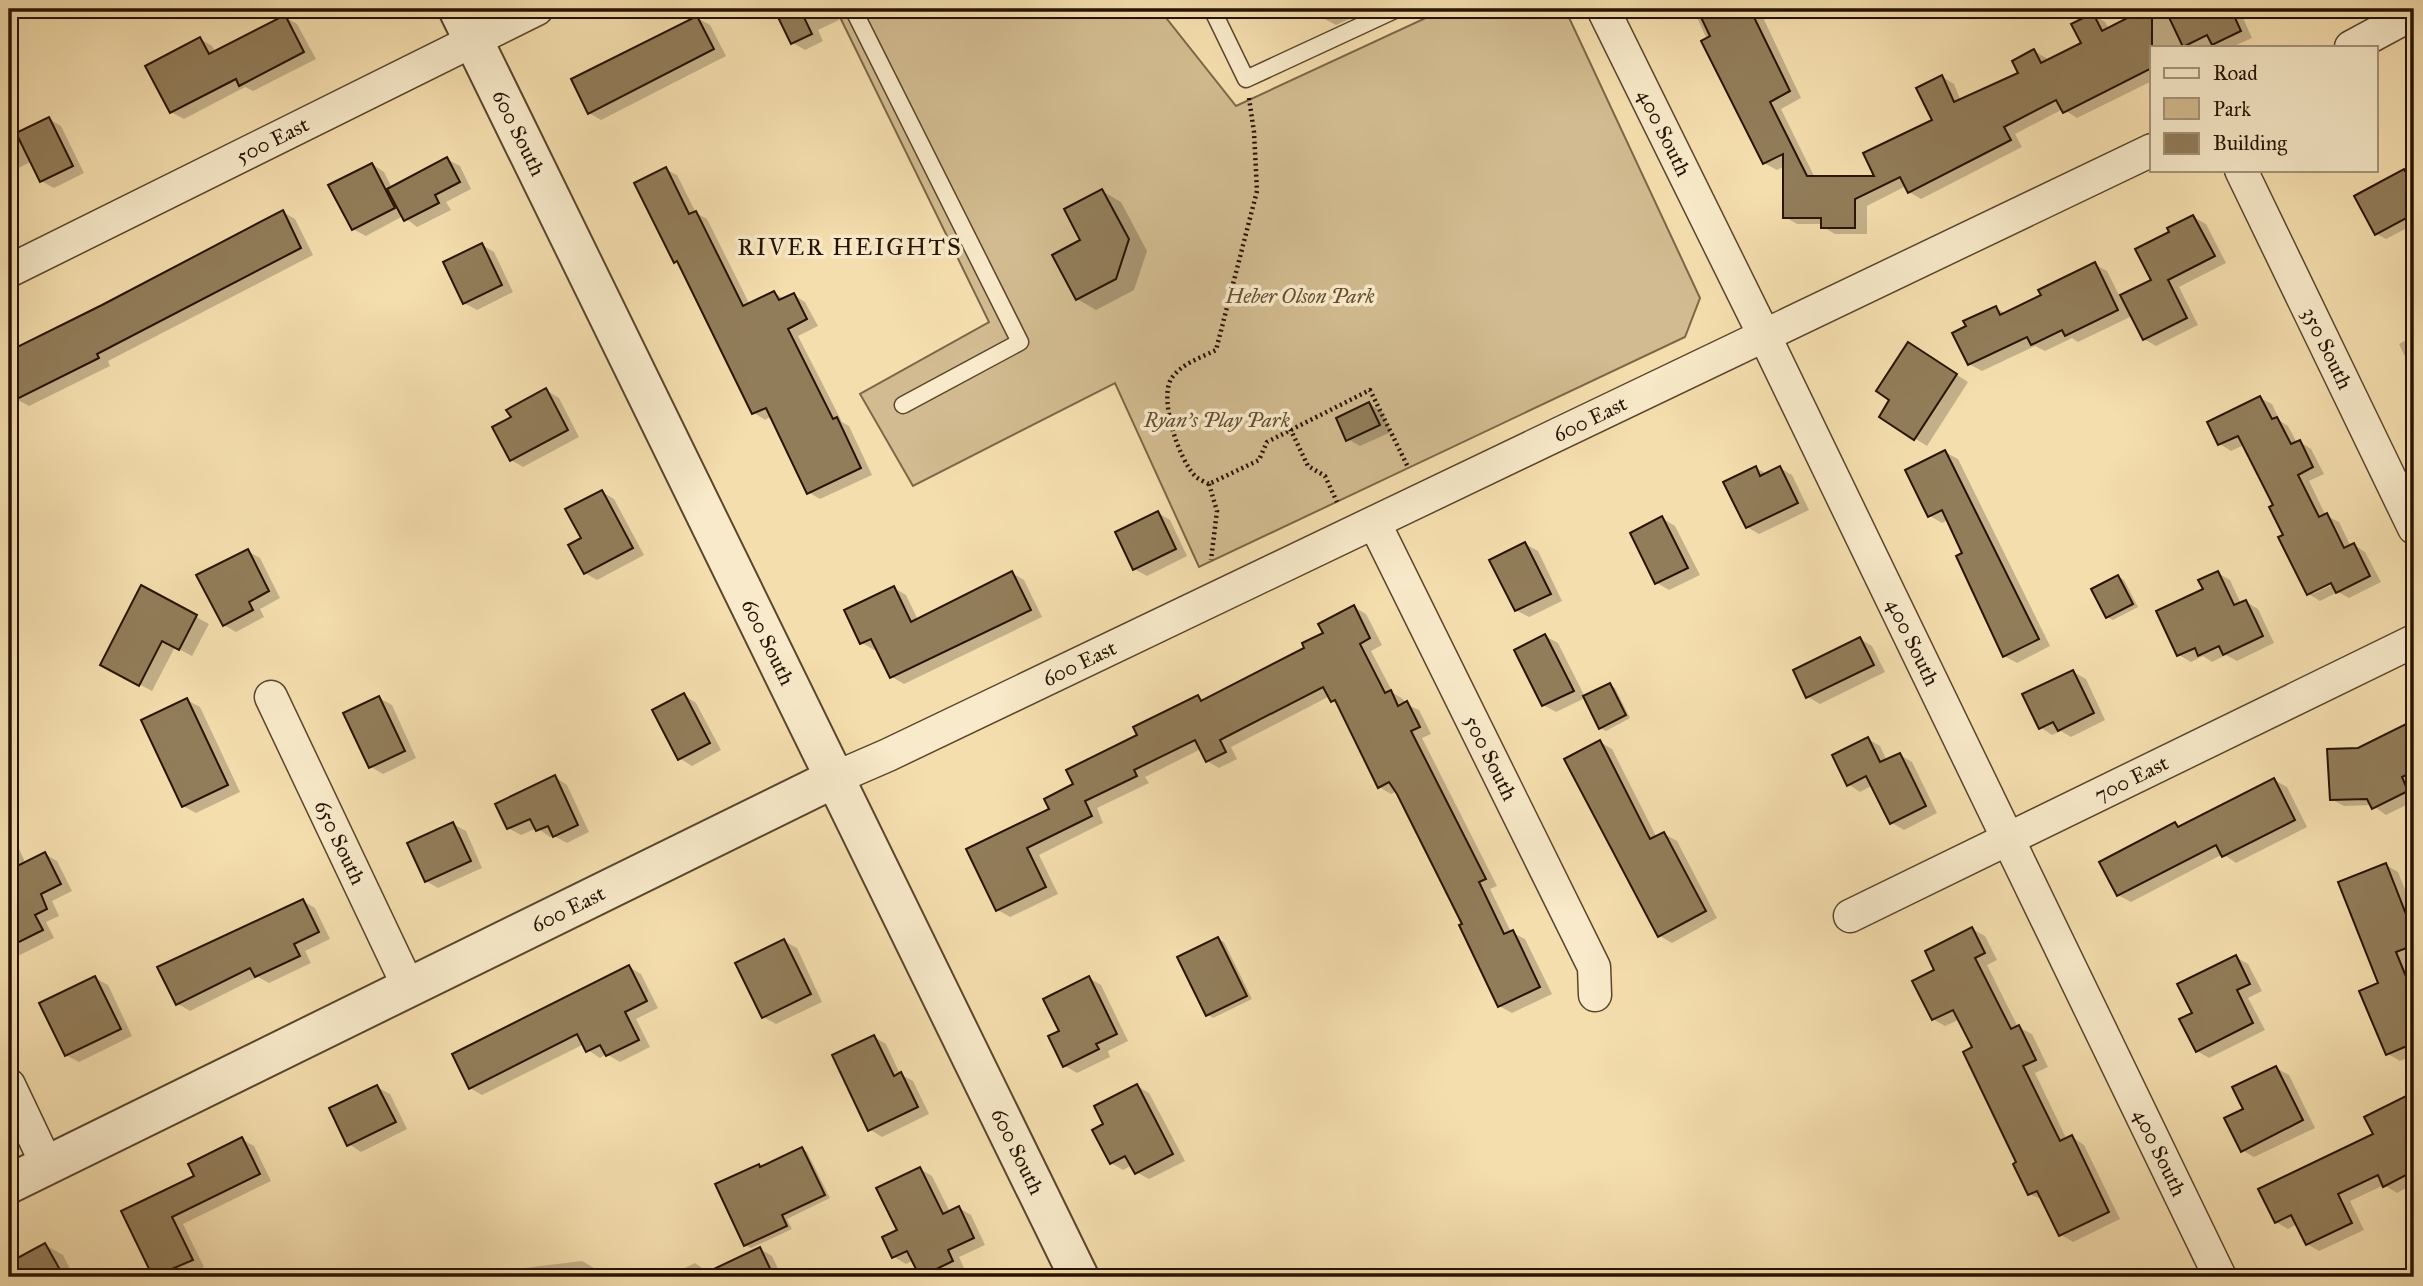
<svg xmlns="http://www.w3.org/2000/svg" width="2423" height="1286" font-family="'IM FELL Great Primer',serif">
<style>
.green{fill:#d2bb90;stroke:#7c6748;stroke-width:2}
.shadow{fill:#0003;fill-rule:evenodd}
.building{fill:#927d5a;stroke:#271300;stroke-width:2}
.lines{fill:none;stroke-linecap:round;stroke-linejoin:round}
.service-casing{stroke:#5a462c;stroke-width:19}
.minor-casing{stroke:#5a462c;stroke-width:35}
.tertiary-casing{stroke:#5a462c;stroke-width:42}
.path{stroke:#271300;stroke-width:4.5;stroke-dasharray:2 3.5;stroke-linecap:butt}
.service{stroke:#f8eaca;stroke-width:16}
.minor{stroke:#f8eaca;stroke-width:32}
.tertiary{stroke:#f8eaca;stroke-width:38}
.labels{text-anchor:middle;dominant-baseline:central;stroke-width:7;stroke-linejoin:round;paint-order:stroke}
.street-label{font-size:21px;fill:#271300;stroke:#f8eaca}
.park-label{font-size:21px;font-style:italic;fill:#634e32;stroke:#f8eaca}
.quarter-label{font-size:24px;letter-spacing:2px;fill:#271300;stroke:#f8eaca}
</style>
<rect width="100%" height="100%" fill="#f5deae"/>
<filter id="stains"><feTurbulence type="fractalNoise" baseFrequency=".00286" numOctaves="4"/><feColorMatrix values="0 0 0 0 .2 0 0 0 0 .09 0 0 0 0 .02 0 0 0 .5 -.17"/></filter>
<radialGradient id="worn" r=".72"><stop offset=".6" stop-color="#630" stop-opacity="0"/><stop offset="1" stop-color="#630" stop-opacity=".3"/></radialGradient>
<polygon class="green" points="836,9 1159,9 1236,106 1445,9 1565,9 1700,298 1685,337 1199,567 1115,383 913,486 860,394 989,322"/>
<g class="shadow">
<polygon points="776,9 833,9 839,20 818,30 823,41 805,50 793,43"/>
<polygon points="1314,9 1371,9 1336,25 1317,15"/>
<polygon points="1693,9 1759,9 1801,98 1781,109 1815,178 1877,178 1934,121 1942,77 1954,84 1961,101 2020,74 2034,51 2046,58 2048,62 2083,44 2093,15 2105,22 2109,29 2158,9 2239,9 2252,38 2232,47 2219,47 2214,44 2207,47 2152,47 2152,81 2077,118 2063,109 2015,134 2022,147 1921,199 1909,192 1906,186 1867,206 1867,234 1835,234 1823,227 1822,224 1797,224 1785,217 1785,166 1777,170 1764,163"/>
<polygon points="285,17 297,24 316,59 253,91 245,87 184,119 171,112 200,39 212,46 216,53"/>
<polygon points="697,18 710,25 726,56 601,120 589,113"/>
<polygon points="9,118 17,135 49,119 61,126 84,173 54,188 41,181 32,161 9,173"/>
<polygon points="447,159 460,166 471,189 446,202 451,210 417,227 403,216 366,236 353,229 372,164 384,172 392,188"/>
<polygon points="665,169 677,175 696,213 707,219 750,305 774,293 785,299 794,295 805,302 818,326 798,336 842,422 849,426 872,475 820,499 808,492 772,416 765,420 754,413 681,264 676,261"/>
<polygon points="2404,171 2414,176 2414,238 2409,227 2386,239 2377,234"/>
<polygon points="1102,191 1121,202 1147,251 1134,290 1096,310 1077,299 1083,241"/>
<polygon points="283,212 295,219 313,255 108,361 110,366 29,406 16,399 9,383 9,353 103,307"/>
<polygon points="2193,217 2206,224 2226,263 2179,287 2198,325 2156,346 2144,339 2132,316 2078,342 2072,338 2045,351 2035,346 1982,371 1969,364 1996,308 2006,314 2043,296 2094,264 2107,271 2120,297 2153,280 2172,233"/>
<polygon points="482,245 494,252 513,292 477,310 464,303"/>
<polygon points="2414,336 2414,375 2399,344"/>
<polygon points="1920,351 1968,382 1927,446 1881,417"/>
<polygon points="546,390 559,398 579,437 523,467 511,460 513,418"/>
<path d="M2260 398 2272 404 2280 421 2288 426 2297 443 2300 442 2311 449 2324 474 2309 481 2326 516 2339 522 2351 547 2354 545 2365 552 2381 582 2349 598 2338 592 2320 601 2309 594 2275 506 2244 445 2231 451 2220 444ZM2338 578 2340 581 2313 594V591Z"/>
<polygon points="1369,404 1381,411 1391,432 1360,446 1348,439"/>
<polygon points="1945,452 1958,459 2050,646 2017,663 2004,656 1965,554 1948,520 1942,523 1930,516"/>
<polygon points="1756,468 1767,474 1780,468 1792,475 1809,510 1759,534 1747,527"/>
<polygon points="602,492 614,499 644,555 597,580 585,573 584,539"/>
<polygon points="1158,513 1170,520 1187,556 1147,576 1134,569"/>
<polygon points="1662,518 1675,526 1700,575 1669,590 1657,583"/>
<polygon points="1525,544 1538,551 1562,601 1529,617 1516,610"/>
<polygon points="247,551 260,558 280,598 260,609 264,617 236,632 224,625"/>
<polygon points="1012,573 1024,580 1042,617 904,684 892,677 878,648 874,650 862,643 894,588 906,595 918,620"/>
<polygon points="2218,573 2230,580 2241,604 2246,602 2258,609 2274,643 2237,661 2226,655 2212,662 2203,656 2191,662 2179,655 2205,590"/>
<polygon points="2118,577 2124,580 2138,607 2113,620 2107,617"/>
<polygon points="142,588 209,624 192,656 175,647 152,691 114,671"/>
<polygon points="1354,607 1366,614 1382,645 1371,651 1393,693 1403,699 1405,704 1419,710 1431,734 1422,738 1497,886 1490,889 1511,932 1525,939 1552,994 1512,1013 1499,1006 1465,925 1397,791 1391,794 1379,787 1339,704 1333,701 1330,696 1231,747 1237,759 1219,768 1207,761 1201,749 1145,777 1149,783 1097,808 1103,823 1039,855 1058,894 1010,917 998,910 968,850 1051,810 1075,785 1139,736 1198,697 1204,701 1306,649"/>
<polygon points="1545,636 1558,643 1585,697 1610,685 1615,688 1630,718 1606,731 1600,728 1585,698 1556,712 1543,705"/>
<polygon points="1860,639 1872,646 1885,672 1820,704 1808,697"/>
<polygon points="2073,672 2086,679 2105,720 2071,737 2061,731 2052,735 2040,727"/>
<polygon points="684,695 696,703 721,750 692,766 679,758"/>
<polygon points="379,698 392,705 416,758 383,774 371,767"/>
<polygon points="187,700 200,707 240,792 196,813 183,806"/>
<polygon points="2412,723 2414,724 2414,801 2386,815 2372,805 2344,806 2331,799 2359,750"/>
<polygon points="1868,739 1880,746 1887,761 1900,755 1912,762 1937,813 1904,830 1892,823 1873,785 1860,792 1848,784"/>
<polygon points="1600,742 1612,749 1657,838 1664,834 1677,841 1717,918 1672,943 1660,936"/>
<polygon points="555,777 567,785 589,832 567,843 554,836 550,837 537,828 521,835 508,828"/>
<polygon points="2274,780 2287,787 2307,827 2236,863 2223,854 2131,902 2118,895 2175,824 2181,828"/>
<polygon points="453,824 466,831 482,868 438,888 426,881"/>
<polygon points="9,827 26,864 45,854 57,861 72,891 52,901 59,916 46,922 54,938 20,955 9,948"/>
<polygon points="2386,865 2398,872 2414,912 2414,956 2407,959 2414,976 2414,1055 2400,1061 2388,1054 2381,984"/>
<polygon points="303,901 315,908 330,939 305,951 311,963 269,983 258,977 190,1011 178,1004"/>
<polygon points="1972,929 1985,936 1997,960 1987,965 2018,1027 2032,1034 2048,1067 2035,1073 2067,1140 2072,1137 2084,1145 2120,1219 2073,1242 2060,1234 2044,1200 2029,1194 1975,1048 1960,1019 1945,1026 1933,1019 1937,971"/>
<polygon points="1218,939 1224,942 1252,999 1213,1018 1207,1014"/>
<polygon points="784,941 797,948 822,1002 776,1024 763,1017"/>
<polygon points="2236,957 2248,964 2262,991 2248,998 2265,1030 2209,1058 2197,1051 2194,1014"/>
<polygon points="629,967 641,974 658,1008 636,1019 650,1047 620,1062 606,1054 600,1058 588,1050 584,1044 482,1095 470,1088"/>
<polygon points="95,978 108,985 132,1036 79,1062 66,1055"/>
<polygon points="1089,978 1101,985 1128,1041 1108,1051 1110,1057 1077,1073 1065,1066"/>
<polygon points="874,1037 886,1044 900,1074 913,1081 929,1114 882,1137 869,1129"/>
<polygon points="2276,1068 2289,1075 2315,1128 2254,1157 2242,1150 2246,1109"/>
<polygon points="1137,1086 1149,1093 1185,1161 1149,1179 1136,1172 1132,1165 1123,1170 1111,1163 1105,1124"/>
<polygon points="377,1087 390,1094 407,1129 361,1152 349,1144"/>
<polygon points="2414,1094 2414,1184 2397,1193 2384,1185 2350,1201 2364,1230 2319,1251 2307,1244 2297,1224 2288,1229 2276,1222 2375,1135 2367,1117"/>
<polygon points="241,1139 254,1146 271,1181 183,1224 204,1267 183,1277 155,1277 123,1212 196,1176"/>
<polygon points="802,1149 807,1152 830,1198 787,1219 792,1229 751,1248 745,1245 759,1166 762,1168"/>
<polygon points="920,1169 932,1176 950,1212 959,1208 971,1215 985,1245 959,1257 964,1268 945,1277 924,1277 914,1260 906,1264 894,1257 899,1231"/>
<polygon points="45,1245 63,1255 74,1277 9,1277 9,1267"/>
<polygon points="760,1249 772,1256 782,1277 669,1276 695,1263 709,1273"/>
<polygon points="582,1261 594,1268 596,1277 508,1277 507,1270"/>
</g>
<g class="building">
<polygon points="774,9 800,9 812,34 791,44"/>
<polygon points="1697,9 1750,9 1790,91 1770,102 1807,176 1874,176 1863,153 1932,120 1916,88 1942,75 1954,102 2018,73 2012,61 2034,49 2041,63 2081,43 2071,24 2093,13 2102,31 2145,9 2152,9 2152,68 2063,113 2056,100 2004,127 2011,140 1908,193 1900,177 1855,199 1855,228 1821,228 1821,218 1783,218 1783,154 1763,164 1701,41 1710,36"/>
<polygon points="2165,9 2231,9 2241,31 2212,45 2207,35 2183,47"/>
<polygon points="285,15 304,52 239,86 236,79 170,113 145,66 200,37 209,54"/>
<polygon points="697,16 714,49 588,114 571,79"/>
<polygon points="49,117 73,166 40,182 16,133"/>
<polygon points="447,157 460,182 435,195 439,203 404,221 387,189"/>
<polygon points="372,163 395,208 352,230 328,185"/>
<polygon points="666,167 689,214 696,211 743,306 774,291 779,300 794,293 807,319 788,329 833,419 837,417 861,468 807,494 766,408 752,414 677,261 674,263 634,183"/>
<polygon points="2404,169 2414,187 2414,214 2375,235 2354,196"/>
<polygon points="1102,189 1129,239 1116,279 1076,300 1052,255 1080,240 1064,209"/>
<polygon points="283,210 301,248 97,354 99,358 15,400 9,387 9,351 102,305"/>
<polygon points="2193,215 2215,256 2168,280 2187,318 2143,340 2120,295 2151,280 2135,249 2169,232 2167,228"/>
<polygon points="482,243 502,285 463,304 443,262"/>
<polygon points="2095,262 2118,310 2065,336 2062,330 2031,345 2027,337 1968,365 1952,333 1966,326 1963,321 1996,306 2000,315 2041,295 2038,290"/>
<polygon points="1908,342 1957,374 1914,440 1879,417 1889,400 1876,391"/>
<polygon points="546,388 568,430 510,461 492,427 511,417 506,410"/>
<polygon points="2260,396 2272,419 2277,417 2291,444 2300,440 2313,467 2298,475 2319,517 2327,513 2344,548 2354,543 2370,576 2336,593 2331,583 2307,595 2278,537 2283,535 2269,507 2273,505 2238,436 2218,445 2207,422"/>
<polygon points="1369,402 1380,425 1346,441 1336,418"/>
<polygon points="1945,450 2039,639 2003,657 1956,556 1962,553 1942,510 1928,517 1905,470"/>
<polygon points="1756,466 1760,476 1780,466 1798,503 1746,528 1723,482"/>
<polygon points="602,490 633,548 584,574 568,545 581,538 565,509"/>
<polygon points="1158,511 1176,549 1133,570 1115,532"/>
<polygon points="1662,516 1688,568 1655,584 1630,533"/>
<polygon points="1525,542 1551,594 1515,611 1489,560"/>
<polygon points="248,549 269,591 249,602 253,610 223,626 196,575"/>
<polygon points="1012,571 1031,610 890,678 871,639 860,644 844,610 894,586 911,622"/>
<polygon points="2218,571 2234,605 2246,600 2263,636 2223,655 2219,646 2198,656 2195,648 2177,656 2156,611 2203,589 2198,580"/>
<polygon points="2118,575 2133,604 2106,618 2091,589"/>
<polygon points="141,585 197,615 179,650 162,641 139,686 100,665"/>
<polygon points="1354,605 1370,638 1360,644 1385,693 1391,690 1398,706 1407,701 1420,727 1411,731 1486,879 1479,882 1504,934 1513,930 1540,987 1498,1007 1459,925 1462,924 1397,794 1389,782 1378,788 1335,700 1331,702 1323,687 1220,740 1226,752 1206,762 1195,740 1134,770 1137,776 1085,801 1092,816 1027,848 1046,887 996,911 966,849 1049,809 1044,799 1073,784 1066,770 1137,735 1133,727 1198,695 1201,701 1304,648 1302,643 1323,633 1318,624"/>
<polygon points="1545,634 1574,691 1542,706 1514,650"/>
<polygon points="1860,637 1874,665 1806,698 1793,670"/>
<polygon points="2073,670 2094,713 2058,731 2053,722 2039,729 2022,694"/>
<polygon points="1610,683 1626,715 1599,729 1583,696"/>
<polygon points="684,693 710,743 678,760 652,710"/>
<polygon points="379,696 405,751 369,768 343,713"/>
<polygon points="187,698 228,785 182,807 141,720"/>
<polygon points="2414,720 2414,771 2402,777 2408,791 2372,809 2367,799 2330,800 2327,749 2358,748"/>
<polygon points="1868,737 1880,762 1900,753 1926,806 1890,824 1866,776 1847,786 1832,755"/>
<polygon points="1600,740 1650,839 1664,832 1706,911 1658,937 1564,759"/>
<polygon points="555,775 578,825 553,837 548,826 536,831 530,819 507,829 495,804"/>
<polygon points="2274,778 2295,820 2222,857 2216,845 2117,896 2099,862 2175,822 2178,827"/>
<polygon points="453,822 471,861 425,882 407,843"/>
<polygon points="45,852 61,884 41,894 47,909 35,915 43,930 9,947 9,870"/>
<polygon points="2386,863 2406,914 2414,910 2414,945 2396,952 2414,996 2414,1043 2386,1055 2359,991 2378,983 2338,882"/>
<polygon points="303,899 319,932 294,944 300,956 255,977 250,968 176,1005 157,967"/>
<polygon points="1972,927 1985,953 1975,958 2011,1029 2019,1025 2036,1060 2023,1066 2060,1141 2072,1135 2109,1212 2059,1236 2037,1191 2028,1195 2013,1164 2016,1162 1963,1052 1972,1047 1953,1010 1932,1020 1912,981 1934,970 1925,951"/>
<polygon points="1218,937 1247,996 1206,1016 1177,957"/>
<polygon points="784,939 811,994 762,1018 735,963"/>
<polygon points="2236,955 2250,984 2237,990 2253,1023 2196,1052 2179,1019 2192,1013 2177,984"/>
<polygon points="629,965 647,1001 625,1012 639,1040 606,1056 600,1045 586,1052 577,1034 469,1089 452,1054"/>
<polygon points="95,976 121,1029 65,1056 39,1003"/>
<polygon points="1089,976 1117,1034 1096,1044 1099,1049 1063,1067 1048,1036 1059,1031 1043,999"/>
<polygon points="874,1035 894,1076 901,1072 918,1107 868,1131 832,1055"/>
<polygon points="2276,1066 2303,1120 2241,1152 2224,1118 2243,1109 2232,1087"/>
<polygon points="1137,1084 1173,1154 1135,1174 1125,1156 1110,1164 1092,1130 1103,1124 1094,1106"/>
<polygon points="377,1085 396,1122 347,1146 329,1108"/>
<polygon points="2414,1092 2414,1171 2383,1187 2378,1175 2338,1194 2352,1223 2306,1245 2291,1215 2275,1223 2258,1189 2373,1134 2364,1117"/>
<polygon points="242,1137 260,1174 172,1217 193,1260 153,1277 121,1211 194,1176 188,1164"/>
<polygon points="802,1147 825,1195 782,1215 787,1226 744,1246 715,1184 759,1164 760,1167"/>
<polygon points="920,1167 943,1214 959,1206 974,1238 948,1250 953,1261 920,1277 907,1251 892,1258 882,1237 897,1230 876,1188"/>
<polygon points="45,1243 64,1277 21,1277 12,1261"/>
<polygon points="760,1247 774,1277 697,1277"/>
</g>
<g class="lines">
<g class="service-casing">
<g id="service">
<polyline points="853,9 1020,342 903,405"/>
<polyline points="1212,9 1246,79 1397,9"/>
</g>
</g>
<g class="minor-casing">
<g id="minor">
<path id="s1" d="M1603 9 1765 337 2220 1277"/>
<polyline points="2351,47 2414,13"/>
<path id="s2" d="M2241 170 2414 528"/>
<path id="s3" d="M9 271 537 9"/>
<path id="s4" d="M1375 524 1594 967 1595 995"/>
<path id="s5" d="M271 697 409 988"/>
<path id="s6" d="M835 778 888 755 2152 150"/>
<path id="s7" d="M1850 916 2414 641"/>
<polyline points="9,1085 47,1165"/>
</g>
</g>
<g class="tertiary-casing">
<g id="tertiary">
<path id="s8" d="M458 9 1079 1277"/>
<path id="s9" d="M9 1184 835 778"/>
</g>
</g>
<g class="path">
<path d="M1249 98 1254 132 1257 191 1216 350C1200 358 1181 364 1171 379 1159 401 1179 459 1195 476 1198 479 1205 482 1209 484L1259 460 1267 442 1370 390 1408 467"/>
<polyline points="1283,414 1308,466 1325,476 1337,502"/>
<polyline points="1209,484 1217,511 1211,560"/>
</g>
<use href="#service" class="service"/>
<use href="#minor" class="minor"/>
<use href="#tertiary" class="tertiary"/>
</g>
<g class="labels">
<g class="street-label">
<text stroke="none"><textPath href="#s1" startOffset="138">400 South</textPath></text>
<text stroke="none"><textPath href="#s8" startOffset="138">600 South</textPath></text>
<text stroke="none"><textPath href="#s3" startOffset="294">500 East</textPath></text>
<text stroke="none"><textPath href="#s2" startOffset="198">350 South</textPath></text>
<text stroke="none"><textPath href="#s6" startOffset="836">600 East</textPath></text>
<text stroke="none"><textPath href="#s1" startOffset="705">400 South</textPath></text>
<text stroke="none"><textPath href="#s8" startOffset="705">600 South</textPath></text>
<text stroke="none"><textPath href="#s6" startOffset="270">600 East</textPath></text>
<text stroke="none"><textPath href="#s4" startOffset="261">500 South</textPath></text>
<text stroke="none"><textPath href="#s7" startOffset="313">700 East</textPath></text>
<text stroke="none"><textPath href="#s5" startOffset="161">650 South</textPath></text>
<text stroke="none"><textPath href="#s9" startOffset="623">600 East</textPath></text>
<text stroke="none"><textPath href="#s8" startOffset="1272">600 South</textPath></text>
<text stroke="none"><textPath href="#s1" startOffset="1272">400 South</textPath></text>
</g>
<g class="park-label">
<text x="1300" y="296">Heber Olson Park</text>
<text x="1217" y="420">Ryan's Play Park</text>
</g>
<g class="quarter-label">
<text x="850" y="247">RIVER HEIGHTS</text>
</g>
</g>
<rect width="2423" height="1286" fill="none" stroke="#f5deae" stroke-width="35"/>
<rect x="10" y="10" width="2402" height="1265" fill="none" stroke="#271300" stroke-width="3.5"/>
<rect x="18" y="18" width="2388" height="1251" fill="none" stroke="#271300" stroke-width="2"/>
<rect x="2150" y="46" width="228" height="126" fill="#f8eaca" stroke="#a49479" stroke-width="2"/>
<rect x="2164" y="68" width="35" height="10" fill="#f8eaca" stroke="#a49479" stroke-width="2"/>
<text x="2213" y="80" font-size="21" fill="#271300">Road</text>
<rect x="2164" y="98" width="35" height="21" fill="#d2bb90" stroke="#a49479" stroke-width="2"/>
<text x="2213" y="116" font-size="21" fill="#271300">Park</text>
<rect x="2164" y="133" width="35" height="21" fill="#927d5a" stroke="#a49479" stroke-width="2"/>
<text x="2213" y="150" font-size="21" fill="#271300">Building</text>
<rect width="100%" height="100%" filter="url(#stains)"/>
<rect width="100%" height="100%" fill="url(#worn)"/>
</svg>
